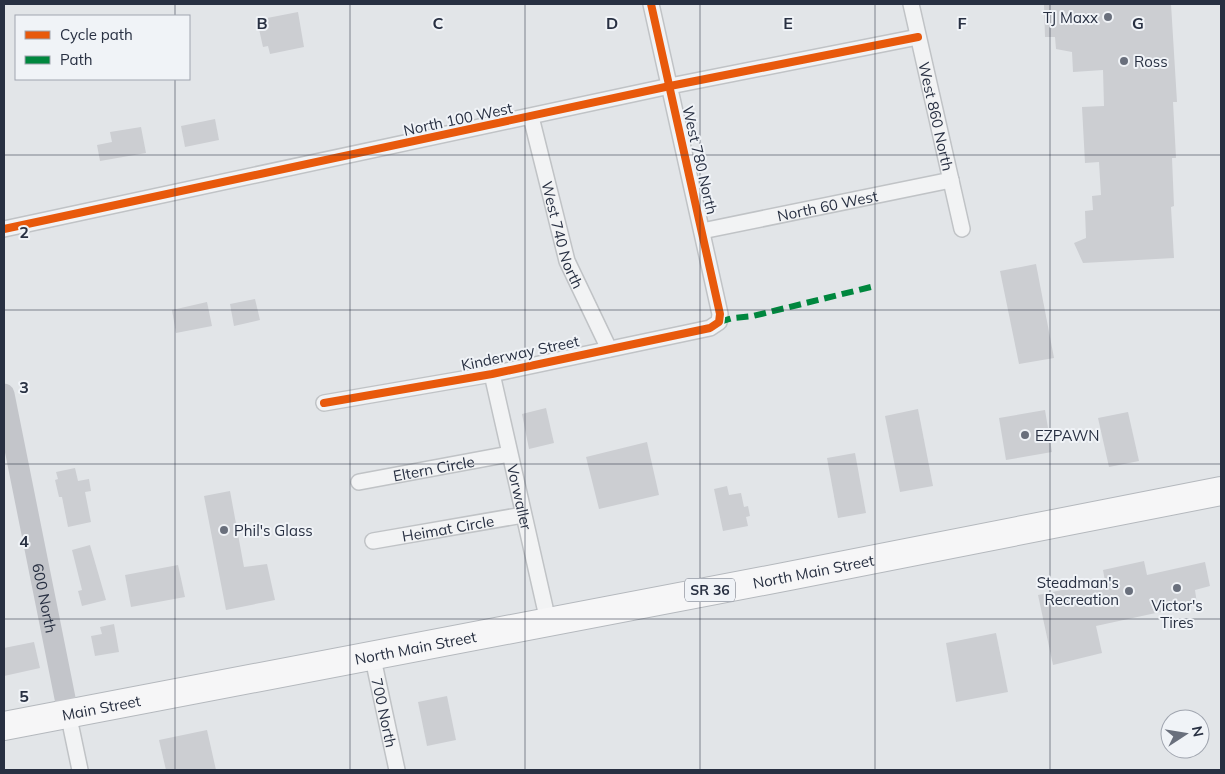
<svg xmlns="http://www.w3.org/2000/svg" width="1225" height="774" font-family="Mulish,sans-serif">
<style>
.building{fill:#ccced2}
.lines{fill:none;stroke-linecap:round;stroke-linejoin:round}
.street-casing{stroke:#c0c3c6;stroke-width:18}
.highway-casing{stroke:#b4b8bd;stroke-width:30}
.street{stroke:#f2f3f4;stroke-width:15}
.secondary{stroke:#c3c5ca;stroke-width:21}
.highway{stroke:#f6f6f7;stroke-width:28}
.quiet{stroke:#00873e;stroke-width:6;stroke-dasharray:12 6;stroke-linecap:butt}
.cycleway-casing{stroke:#f0f3f7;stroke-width:11}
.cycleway{stroke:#e8590c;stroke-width:8}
.grid{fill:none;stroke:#283042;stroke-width:1;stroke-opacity:0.55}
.poi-dot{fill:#696f7c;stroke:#f0f3f7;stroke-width:2}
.labels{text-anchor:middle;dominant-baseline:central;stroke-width:4;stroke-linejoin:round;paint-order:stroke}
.shield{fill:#f0f3f7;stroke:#646a78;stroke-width:1}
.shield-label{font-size:14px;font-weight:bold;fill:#283042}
.poi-label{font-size:15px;fill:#283042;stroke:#f0f3f7;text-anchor:start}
.street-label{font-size:15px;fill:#283042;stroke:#f0f3f7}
.grid-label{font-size:16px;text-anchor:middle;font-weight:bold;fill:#283042;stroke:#f0f3f7;stroke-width:4;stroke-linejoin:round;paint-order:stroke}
</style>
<rect width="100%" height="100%" fill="#e2e5e8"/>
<g class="building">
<polygon points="1044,4 1171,4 1177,102 1173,102 1176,158 1172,158 1174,206 1171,207 1174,258 1083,263 1074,243 1086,238 1085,211 1093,210 1092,196 1101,195 1099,162 1085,163 1082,107 1104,106 1103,70 1073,72 1072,52 1056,49 1055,37 1045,37"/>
<polygon points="298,12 304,47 270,54 268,46 263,47 257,20"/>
<polygon points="215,119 219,140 185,147 181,126"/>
<polygon points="141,127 146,153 100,161 97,145 112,142 110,132"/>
<polygon points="1036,264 1054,358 1019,364 1000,271"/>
<polygon points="255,299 260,320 234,326 230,304"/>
<polygon points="207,302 212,326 176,333 172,310"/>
<polygon points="546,408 554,443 529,449 522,414"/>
<polygon points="918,409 933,486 900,492 885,416"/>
<polygon points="1045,410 1052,452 1006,460 999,418"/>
<polygon points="1128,412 1139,461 1109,467 1098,418"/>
<polygon points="647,442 659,495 599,509 586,457"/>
<polygon points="855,453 866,513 838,518 827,458"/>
<polygon points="75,468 78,481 89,479 91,491 85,492 91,522 68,527 62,497 59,497 55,480 58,479 56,472"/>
<polygon points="727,486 729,495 741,493 744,507 748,506 750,516 746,517 748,526 723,531 714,489"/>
<polygon points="230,491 244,567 267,564 275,600 226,610 204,496"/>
<polygon points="90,545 106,600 82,606 78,591 82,590 72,550"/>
<polygon points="1144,561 1147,575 1205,562 1210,586 1195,590 1197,604 1096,626 1102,653 1053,665 1038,595 1105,581 1103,570"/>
<polygon points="178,565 185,597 131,607 125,575"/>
<polygon points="114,624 119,652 95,656 91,636 102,634 100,627"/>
<polygon points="996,633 1008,692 956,702 946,643"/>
<polygon points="34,642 40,668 4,676 4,648"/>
<polygon points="447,696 456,740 427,746 418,702"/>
<polygon points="207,730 216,770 166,770 159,740"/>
</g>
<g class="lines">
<g class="street-casing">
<g id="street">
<path id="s1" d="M911 4 962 229"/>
<path id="s2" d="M531 117 567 261 609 349"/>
<polyline points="4,229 670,86 918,37"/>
<path id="s3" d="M702 231 951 180"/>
<path id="s4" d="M492 374 548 621"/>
<polyline points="324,403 492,374 710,328 719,322 720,314 651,4"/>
<path id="s5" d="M359 482 509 454"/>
<path id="s6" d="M373 541 523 515"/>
<path id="s7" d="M372 654 397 770"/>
<polyline points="68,713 80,770"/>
</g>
</g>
<g class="highway-casing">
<g id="highway">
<path id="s9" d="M4 726 789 576 1221 491"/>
</g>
</g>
<use href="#street" class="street"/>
<path class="secondary" id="s8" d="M4 394 68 713"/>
<use href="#highway" class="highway"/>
<polyline class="quiet" points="719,322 733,318 753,316 875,286"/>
<g class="cycleway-casing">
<g id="cycleway">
<polyline points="4,229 670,86 918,37"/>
<polyline points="324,403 492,374 710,328 719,322 720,314 651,4"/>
</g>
</g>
<use href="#cycleway" class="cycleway"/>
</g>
<path class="grid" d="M175 4V16M350 4V770M525 4V770M700 4V770M875 4V770M1050 4V770M175 79V770M4 155H1221M4 310H1221M4 464H1221M4 619H1221"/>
<g class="poi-dot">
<circle cx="1108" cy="17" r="5"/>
<circle cx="1124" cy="61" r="5"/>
<circle cx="1025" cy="435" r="5"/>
<circle cx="224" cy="530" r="5"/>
<circle cx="1177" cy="588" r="5"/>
<circle cx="1129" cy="591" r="5"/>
</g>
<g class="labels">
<rect class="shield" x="685" y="578.5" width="50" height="23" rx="4"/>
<g class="shield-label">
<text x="710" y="590">SR 36</text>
</g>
<g class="poi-label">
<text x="1098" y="17" text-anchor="end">TJ Maxx</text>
<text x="1134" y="61">Ross</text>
<text x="1035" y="435">EZPAWN</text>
<text x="234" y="530">Phil's Glass</text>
<text x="1119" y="582" text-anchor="end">Steadman's<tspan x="1119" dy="17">Recreation</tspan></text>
<text x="1177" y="605" text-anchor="middle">Victor's<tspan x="1177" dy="17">Tires</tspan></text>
</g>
<g class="street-label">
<text stroke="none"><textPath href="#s1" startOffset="115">West 860 North</textPath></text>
<text transform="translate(458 119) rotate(-12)">North 100 West</text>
<text transform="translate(700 160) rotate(77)">West 780 North</text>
<text stroke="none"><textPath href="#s3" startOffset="128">North 60 West</textPath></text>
<text stroke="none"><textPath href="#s2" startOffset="122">West 740 North</textPath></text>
<text transform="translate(520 353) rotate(-12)">Kinderway Street</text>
<text stroke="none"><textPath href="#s5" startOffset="76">Eltern Circle</textPath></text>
<text stroke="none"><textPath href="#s4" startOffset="126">Vorwaller</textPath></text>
<text stroke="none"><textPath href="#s6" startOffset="76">Heimat Circle</textPath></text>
<text stroke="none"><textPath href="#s9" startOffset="824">North Main Street</textPath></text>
<text stroke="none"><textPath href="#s8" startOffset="208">600 North</textPath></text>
<text stroke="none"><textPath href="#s9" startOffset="419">North Main Street</textPath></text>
<text stroke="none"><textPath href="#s9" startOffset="99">Main Street</textPath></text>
<text stroke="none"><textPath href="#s7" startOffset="60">700 North</textPath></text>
</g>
</g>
<g class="grid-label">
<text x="262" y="29">B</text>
<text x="438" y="29">C</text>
<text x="612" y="29">D</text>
<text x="788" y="29">E</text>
<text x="962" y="29">F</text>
<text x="1138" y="29">G</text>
<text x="24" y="238">2</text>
<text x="24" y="393">3</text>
<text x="24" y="547">4</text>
<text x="24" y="702">5</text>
</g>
<rect width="1225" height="774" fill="none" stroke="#283042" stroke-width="10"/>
<rect x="15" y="15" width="175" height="65" fill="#f0f3f7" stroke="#a0a5af"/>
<rect x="25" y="31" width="25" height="8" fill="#e8590c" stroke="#a0a5af"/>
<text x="60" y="40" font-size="15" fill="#283042">Cycle path</text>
<rect x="25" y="56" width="25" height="8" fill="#00873e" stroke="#a0a5af"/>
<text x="60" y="65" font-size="15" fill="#283042">Path</text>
<g transform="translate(1185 734) rotate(78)"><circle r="24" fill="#f0f3f7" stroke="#a0a5af"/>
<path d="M0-4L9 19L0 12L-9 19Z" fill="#696f7c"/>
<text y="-8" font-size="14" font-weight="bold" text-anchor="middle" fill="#283042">N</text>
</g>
</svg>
